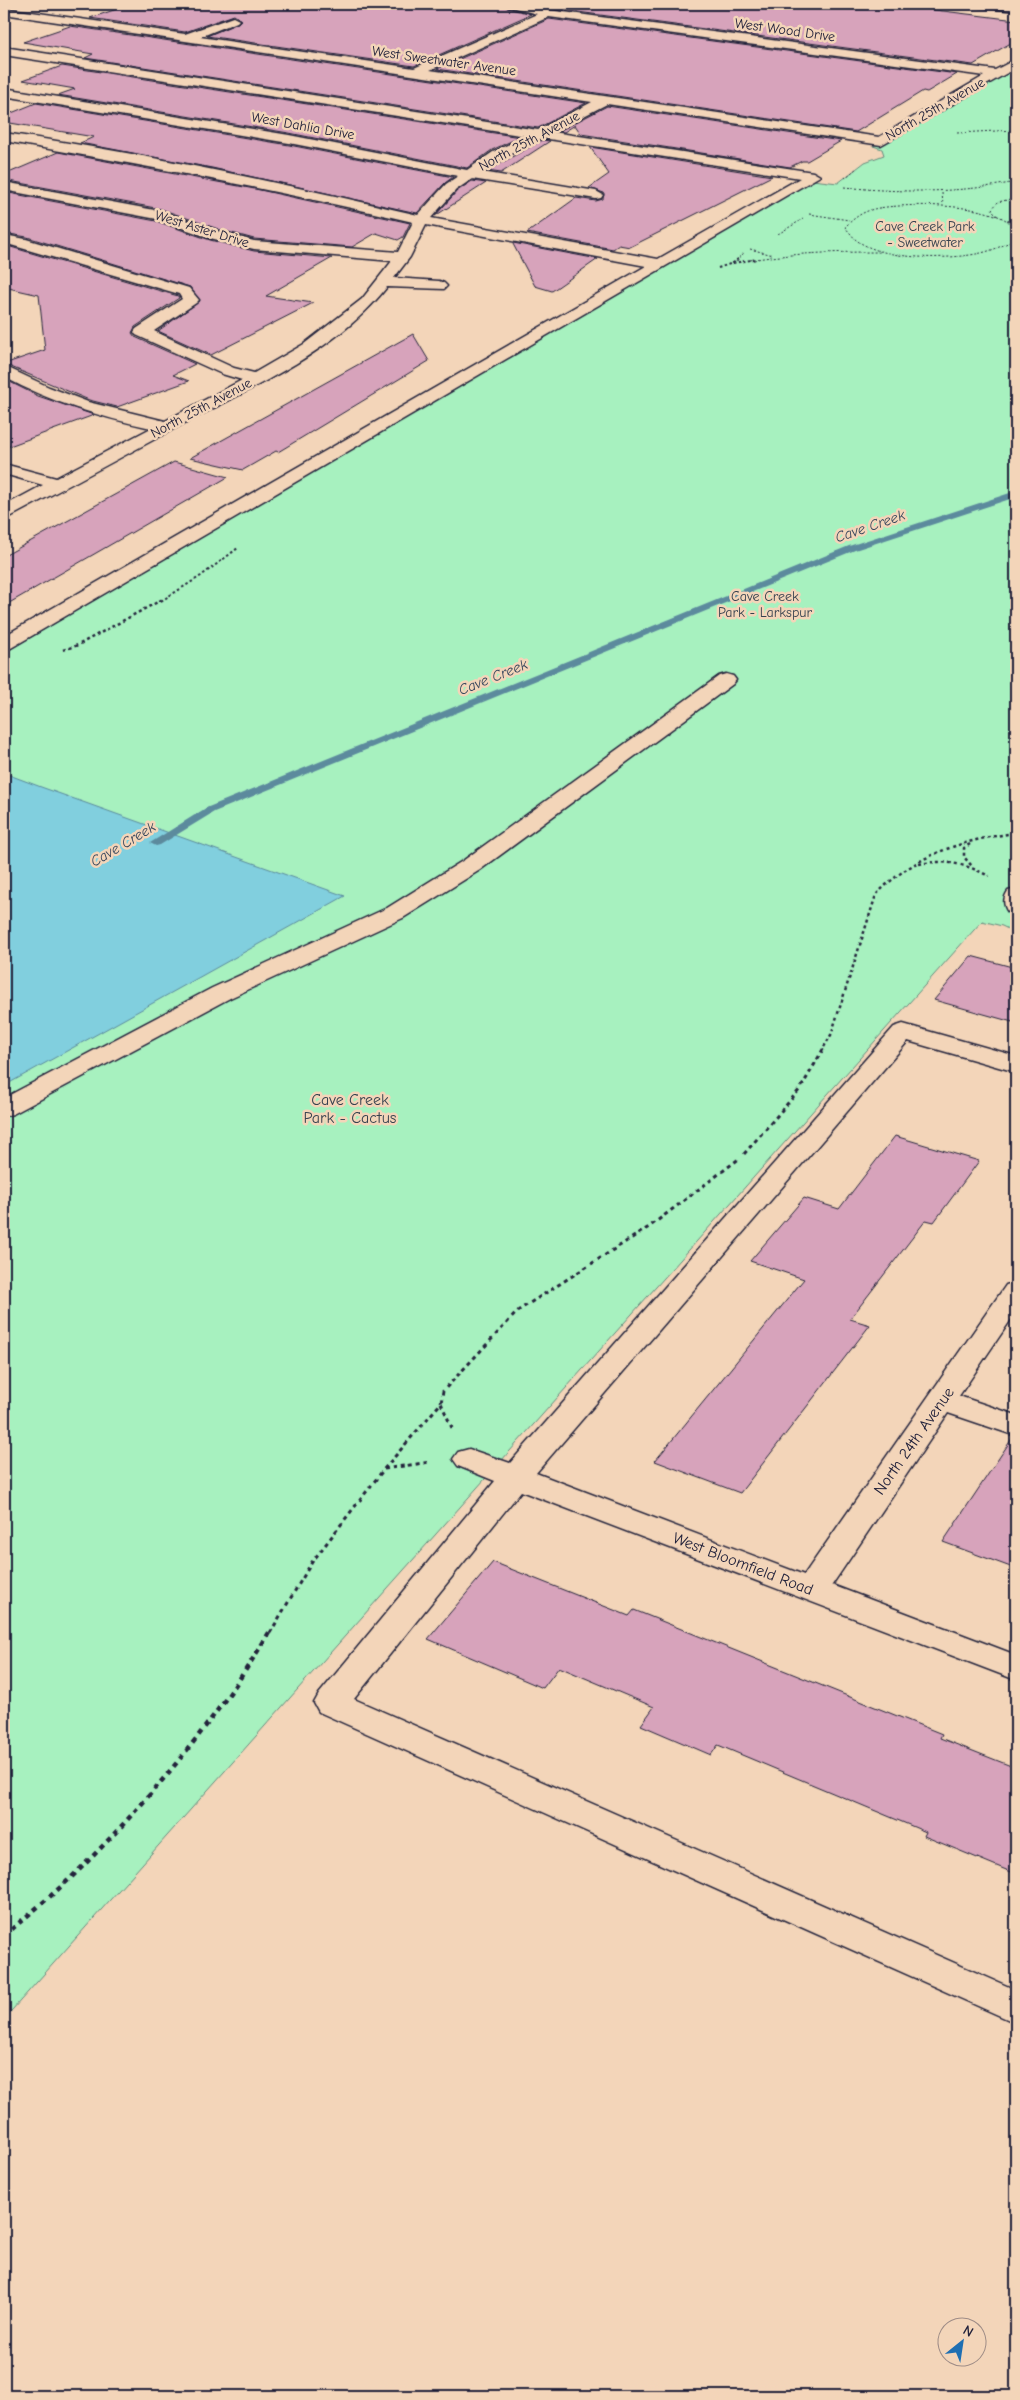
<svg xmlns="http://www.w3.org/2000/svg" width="1020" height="2400" font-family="'Comic Neue',sans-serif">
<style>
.green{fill:#a7f1bf;stroke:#648a7d}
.water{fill:#81cfde;stroke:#5b8a9d}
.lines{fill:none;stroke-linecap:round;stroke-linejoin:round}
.stream{fill:#5b8a9d;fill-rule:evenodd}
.building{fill:#d7a3bb;stroke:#22223b}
.minor-casing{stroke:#22223b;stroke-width:3}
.path-far4{stroke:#22223b;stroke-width:1;stroke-dasharray:2 2;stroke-linecap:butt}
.path-far3{stroke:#22223b;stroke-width:2;stroke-dasharray:2.5 2.5;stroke-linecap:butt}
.path-far2{stroke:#22223b;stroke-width:2.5;stroke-dasharray:3 3;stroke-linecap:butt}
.path-far1{stroke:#22223b;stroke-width:3;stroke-dasharray:4 4;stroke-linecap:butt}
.path{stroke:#22223b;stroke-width:4.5;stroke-dasharray:5 5;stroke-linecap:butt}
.minor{fill:#f3d5b9;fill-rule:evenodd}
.labels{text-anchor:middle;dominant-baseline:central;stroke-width:5;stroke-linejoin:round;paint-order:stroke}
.far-street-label{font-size:14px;fill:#22223b;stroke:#f3d5b9}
.far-park-label{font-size:14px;fill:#36414f;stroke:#f3d5b9}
.far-water-label{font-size:15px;font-style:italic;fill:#35455c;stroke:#f3d5b9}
.park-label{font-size:16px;fill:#36414f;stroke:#f3d5b9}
.street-label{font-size:16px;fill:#22223b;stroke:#f3d5b9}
</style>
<rect width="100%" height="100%" fill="#f3d5b9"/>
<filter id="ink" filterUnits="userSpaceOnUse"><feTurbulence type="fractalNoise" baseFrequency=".02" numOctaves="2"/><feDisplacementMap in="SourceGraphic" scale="10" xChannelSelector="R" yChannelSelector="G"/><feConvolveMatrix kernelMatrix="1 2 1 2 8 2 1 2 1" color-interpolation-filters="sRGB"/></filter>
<g filter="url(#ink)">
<polygon class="green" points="1016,67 1016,933 1002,926 982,921 4,2019 4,653 812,180 838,183 865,162 884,155 882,149 873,146"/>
<polygon class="water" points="4,773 41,787 345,896 4,1086"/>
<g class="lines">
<polygon class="stream" points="1016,491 1016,497 855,550 214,812 160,845 156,846 150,843 206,808 849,546"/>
</g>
<g class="building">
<polygon points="132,4 504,4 507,8 531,14 414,66 207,36 238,23 241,20 234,15 185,32 90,18"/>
<polygon points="531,4 886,4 1016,20 1016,40 973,65 548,8"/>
<polygon points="549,19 957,74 927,92 923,91 856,132 437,69"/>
<polygon points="70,26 586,103 538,128 85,58 93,54 23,42"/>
<polygon points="62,66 520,137 492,150 467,168 289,133 58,95 75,89 23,80"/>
<polygon points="36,103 289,145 453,177 445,183 417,213 212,168 80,143 94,137 4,122 4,116"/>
<polygon points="607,106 841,141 807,161 802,161 790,167 581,134 575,125 564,132 559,131"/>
<polygon points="542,140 550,141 501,173 487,171"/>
<polygon points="590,147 772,176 630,247 619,245 613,249 527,233 576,198 596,201 603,199 604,193 589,188 609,174"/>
<polygon points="58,152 260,190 410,223 403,237 398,240 376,233 352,247 254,239 221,230 161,209 4,180 4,175"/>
<polygon points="472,181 486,183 435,216 457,191"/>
<polygon points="4,192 156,221 210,240 254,251 332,258 266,296 313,303 211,355 158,331 200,301 190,287 27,237 4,233"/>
<polygon points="513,244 513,243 598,259 552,291 535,286"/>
<polygon points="4,245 178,296 179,298 135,327 132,333 135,337 195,364 173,375 189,381 117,407 89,400 4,364 45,350 39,295 4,287"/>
<polygon points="413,334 429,361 278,452 276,451 243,470 190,458"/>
<polygon points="4,379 38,396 94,415 4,448"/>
<polygon points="174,462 228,477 4,606 4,556"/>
<polygon points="971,956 1016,968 1016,1023 934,1000"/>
<polygon points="895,1136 979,1161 934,1222 926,1220 850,1319 870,1325 740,1493 655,1461 804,1279 750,1261 804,1198 839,1209"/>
<polygon points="1013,1437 1016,1438 1016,1569 943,1542"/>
<polygon points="493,1562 629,1616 634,1610 942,1734 940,1738 1016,1768 1016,1874 924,1836 926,1832 718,1745 711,1755 641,1725 654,1707 559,1667 543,1688 428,1639"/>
</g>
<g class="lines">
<g class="minor-casing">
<g id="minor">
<path d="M506 4H524L548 10 995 70 1016 59V68L881 145 607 104 553 132 813 172 820 176 11 648 4 650V636L646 266 426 225 410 257 394 278 439 281 444 283 447 286 444 289 387 287C339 348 262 383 194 418 133 451 72 484 10 517L4 518V506L43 485 4 474V464L56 478 151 428C100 417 50 402 4 377V366L49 387 88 402 165 421 242 380 222 374 136 335 134 332 136 329 182 299 179 294 4 243V235L26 239 189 288 199 300 196 303 154 331 234 368 254 373 304 344 362 299 392 261 254 249 210 238 157 219 4 190V182L160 211 220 232 254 241 398 252 413 222C278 190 141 165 4 141V133C143 153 281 183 418 215L446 184 458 176 289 143 4 96V88L289 135 467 170 493 152 526 136 4 55V47L538 130 592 102 4 14V8L185 34 233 17 239 20 237 22 200 37 414 68 537 14 507 6ZM549 17 984 76 879 137 430 70ZM542 138 800 178 658 259 431 218 456 190 472 179 596 199 601 198 603 195 596 191 482 172 503 158Z"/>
<polygon points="974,4 1016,5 1016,11 980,7"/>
<polygon points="726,674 733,676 736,680 733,684 480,870 403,918 230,998 13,1114 4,1116 4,1098 212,988 387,908 464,860 719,676"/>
<path d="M1016 889V914L1008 912C1003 905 1003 898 1008 891Z"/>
<polygon points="903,1024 1016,1056 1016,1072 908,1041 536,1473 804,1575 1006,1285 1016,1282 1016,1312 959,1396 1016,1415 1016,1436 948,1413 832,1585 1016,1655 1016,1680 521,1491 354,1699 1016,1990 1016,2023 319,1712 314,1703 319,1694 495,1481 458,1466 453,1459 458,1452 469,1449 510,1463 894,1027"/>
</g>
</g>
<g class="path-far4">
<polyline points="957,133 1016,130"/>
<polyline points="845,178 857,168"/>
<path d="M844 187C902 193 958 193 1016 182"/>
<polyline points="942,193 943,205"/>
<polyline points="809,214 849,220"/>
<polyline points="997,216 992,209 998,202 1016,198"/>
<polyline points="1007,220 1016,223"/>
<path d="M1016 232C1008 201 898 203 874 209 862 212 854 218 845 227 848 231 852 235 855 239 882 261 949 260 981 253 994 250 1005 245 1016 238"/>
<polyline points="778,234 803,219"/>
<polyline points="750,249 773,255"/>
<polyline points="736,260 744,253"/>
<path d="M750 260C793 253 837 252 881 252"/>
</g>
<g class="path-far3">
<polyline points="733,263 757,259"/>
<polyline points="718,268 733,263 738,259"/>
<polyline points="161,601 201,576 238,548"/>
</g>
<g class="path-far2">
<polyline points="63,650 78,645 163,599"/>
<polyline points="970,844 964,848 964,857 972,866"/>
<path d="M919 864C944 859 966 864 989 876"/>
<path d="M824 1047 831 1035 876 895C912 856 964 839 1016 833"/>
</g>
<g class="path-far1">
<polyline points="744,1154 801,1088 825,1046"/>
<polyline points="441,1403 452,1428"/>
<polyline points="384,1469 430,1462"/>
<polyline points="270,1633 312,1562 384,1469 441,1403 443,1391 519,1310 649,1227 740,1158"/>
</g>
<path class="path" d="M4 1936C30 1913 59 1890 84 1865 152 1797 221 1714 270 1631"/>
<use href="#minor" class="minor"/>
</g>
</g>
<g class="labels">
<g class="far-street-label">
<text transform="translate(785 30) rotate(8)">West Wood Drive</text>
<text transform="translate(444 61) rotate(8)">West Sweetwater Avenue</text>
<text transform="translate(935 109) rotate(-30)">North 25th Avenue</text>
<text transform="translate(303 126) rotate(10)">West Dahlia Drive</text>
<text transform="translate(529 141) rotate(-28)">North 25th Avenue</text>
<text transform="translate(202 229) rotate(17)">West Aster Drive</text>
<text transform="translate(201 408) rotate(-28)">North 25th Avenue</text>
</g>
<g class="far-park-label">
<text x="925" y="226">Cave Creek Park<tspan x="925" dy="16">- Sweetwater</tspan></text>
<text x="765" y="596">Cave Creek<tspan x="765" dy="16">Park - Larkspur</tspan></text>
</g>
<g class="far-water-label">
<text transform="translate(870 526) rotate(-19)">Cave Creek</text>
<text transform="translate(493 677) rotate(-22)">Cave Creek</text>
<text transform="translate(123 844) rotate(-31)">Cave Creek</text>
</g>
<g class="park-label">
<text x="350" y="1100">Cave Creek<tspan x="350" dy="18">Park - Cactus</tspan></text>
</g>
<g class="street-label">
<text transform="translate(914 1441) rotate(-55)">North 24th Avenue</text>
<text transform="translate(743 1564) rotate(21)">West Bloomfield Road</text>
</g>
</g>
<rect width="1020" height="2400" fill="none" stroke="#f3d5b9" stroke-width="20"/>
<rect x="10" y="10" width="1000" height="2380" fill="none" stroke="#22223b" stroke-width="2" filter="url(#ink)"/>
<g transform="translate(962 2342) rotate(30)"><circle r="24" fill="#f3d5b9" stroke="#9f8d87"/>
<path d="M0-4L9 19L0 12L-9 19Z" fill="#1f6fb2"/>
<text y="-8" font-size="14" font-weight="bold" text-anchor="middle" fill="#22223b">N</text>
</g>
</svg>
